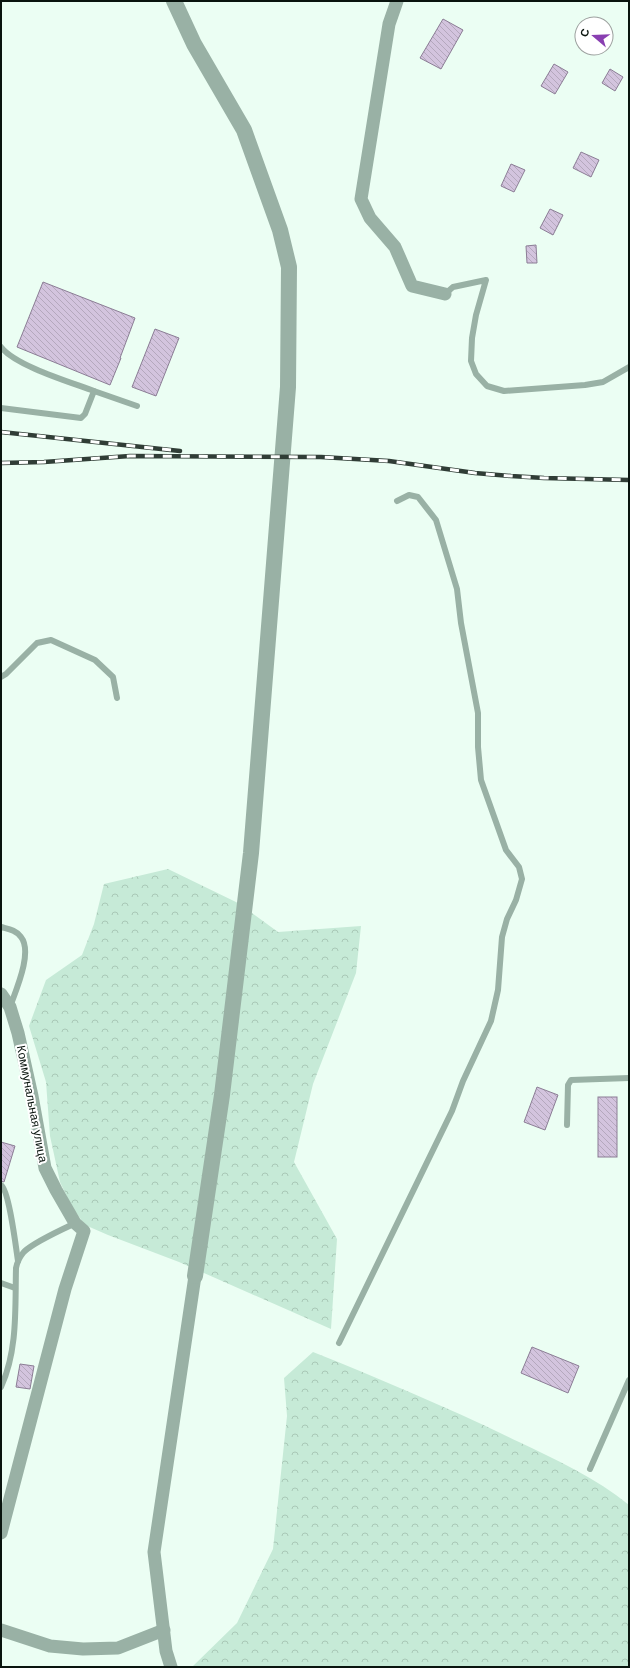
<svg xmlns="http://www.w3.org/2000/svg" width="630" height="1668" font-family="Arial,sans-serif">
<style>
.forest{fill:url(#forest-crowns)}
.building{fill:url(#building-back-hatch);stroke:#8b7d95}
.lines{fill:none;stroke-linecap:round;stroke-linejoin:round}
.service{stroke:#99b1a5;stroke-width:6}
.minor{stroke:#99b1a5;stroke-width:13}
.tertiary{stroke:#99b1a5;stroke-width:16}
.rail-casing{stroke:#303d36;stroke-width:4.5}
.rail{stroke:#fff;stroke-width:3;stroke-dasharray:9;stroke-linecap:butt}
.labels{text-anchor:middle;dominant-baseline:central;stroke-width:4;stroke-linejoin:round;paint-order:stroke}
.street-label{font-size:12px;fill:#09140e;stroke:#fff}
</style>
<defs>
<pattern id="forest-crowns" width="20" height="18" patternUnits="userSpaceOnUse"><rect width="20" height="18" fill="#c6ead7"/><path d="M2 6a3 3 0 1 1 6 0M12 15a3 3 0 1 1 6 0" fill="none" stroke="#a9c8b7"/></pattern>
<pattern id="building-back-hatch" width="6" height="6" patternUnits="userSpaceOnUse"><rect width="6" height="6" fill="#d3c4de"/><path d="M-1 5l2 2M0 0l6 6M5-1l2 2" fill="none" stroke="#b4a8bd"/></pattern>
</defs>
<rect width="100%" height="100%" fill="#ebfef3"/>
<g class="forest">
<polygon points="168,869 238,903 278,932 361,926 356,973 313,1084 294,1162 337,1239 331,1329 179,1262 108,1235 85,1225 72,1207 60,1182 50,1136 46,1082 29,1026 46,980 82,955 94,924 104,884"/>
<path d="M313 1352C383 1380 451 1409 519 1442 557 1460 596 1478 629 1505V1667H192L237 1623 273 1549 287 1416 284 1378Z"/>
</g>
<g class="building">
<polygon points="443,19 463,30 441,69 420,58"/>
<polygon points="554,64 568,72 555,94 541,86"/>
<polygon points="610,69 623,77 615,91 602,83"/>
<polygon points="581,152 599,160 591,177 573,168"/>
<polygon points="511,164 525,170 514,192 501,186"/>
<polygon points="550,209 563,215 553,235 540,228"/>
<polygon points="536,245 537,263 527,263 526,246"/>
<polygon points="43,282 135,318 120,358 121,358 110,385 17,347"/>
<polygon points="155,329 179,338 156,396 132,387"/>
<polygon points="537,1087 558,1095 545,1130 524,1122"/>
<rect x="598" y="1097" width="19" height="60"/>
<polygon points="1,1142 15,1146 4,1182 1,1181"/>
<polygon points="532,1347 579,1366 568,1393 521,1373"/>
<polygon points="20,1364 34,1366 30,1389 16,1387"/>
</g>
<g class="lines">
<g class="service">
<polyline points="445,294 453,287 486,280 476,315 472,338 471,361 476,374 487,386 504,391 585,385 603,382 629,367"/>
<path d="M1 347C16 366 70 382 94 391L85 414 81 418 1 408"/>
<polyline points="94,391 137,406"/>
<polyline points="1,677 6,674 37,643 51,640 95,660 113,677 117,698"/>
<path d="M1 927C8 929 16 930 21 937 33 952 16 990 10 1007"/>
<polyline points="567,1125 568,1085 571,1080 629,1078"/>
<path d="M1 1185C9 1190 16 1248 18 1261"/>
<polyline points="1,1283 15,1288"/>
<polyline points="339,1343 452,1111 463,1081 491,1021 498,990 502,937 507,919 516,900 522,879 519,867 506,850 481,780 478,747 478,713 461,623 457,589 436,520 418,497 409,495 397,501"/>
<path d="M1 1387C18 1350 15 1307 16 1268 17 1263 19 1258 23 1253 31 1243 62 1230 75 1223"/>
<polyline points="590,1469 629,1380"/>
</g>
<g class="minor">
<polyline points="397,1 389,24 361,199 370,218 395,247 412,286 445,294"/>
<polyline points="1,994 10,1007 18,1033 32,1096 45,1168 56,1190 75,1223 84,1231 65,1289 1,1533"/>
<polyline points="1,1630 50,1646 83,1649 118,1648 164,1630"/>
<polyline points="171,1667 166,1651 154,1552 195,1276"/>
</g>
<polyline class="tertiary" points="174,1 194,44 244,130 280,230 289,267 288,387 251,853 222,1095 195,1276"/>
<g class="rail-casing">
<g id="rail">
<polyline points="1,432 180,451"/>
<polyline points="1,463 44,462 130,456 321,457 389,461 475,473 511,476 544,478 629,480"/>
</g>
</g>
<use href="#rail" class="rail"/>
</g>
<g class="labels">
<g class="street-label">
<text transform="translate(32 1104) rotate(79)">Коммунальная улица</text>
</g>
</g>
<rect width="630" height="1668" fill="none" stroke="#09140e" stroke-width="4"/>
<g transform="translate(594 36) rotate(289)"><circle r="19" fill="#ffffff" stroke="#9da19f"/>
<path d="M0-3L7 15L0 10L-7 15Z" fill="#893fb1"/>
<text y="-6" font-size="11" font-weight="bold" text-anchor="middle" fill="#09140e">С</text>
</g>
</svg>
